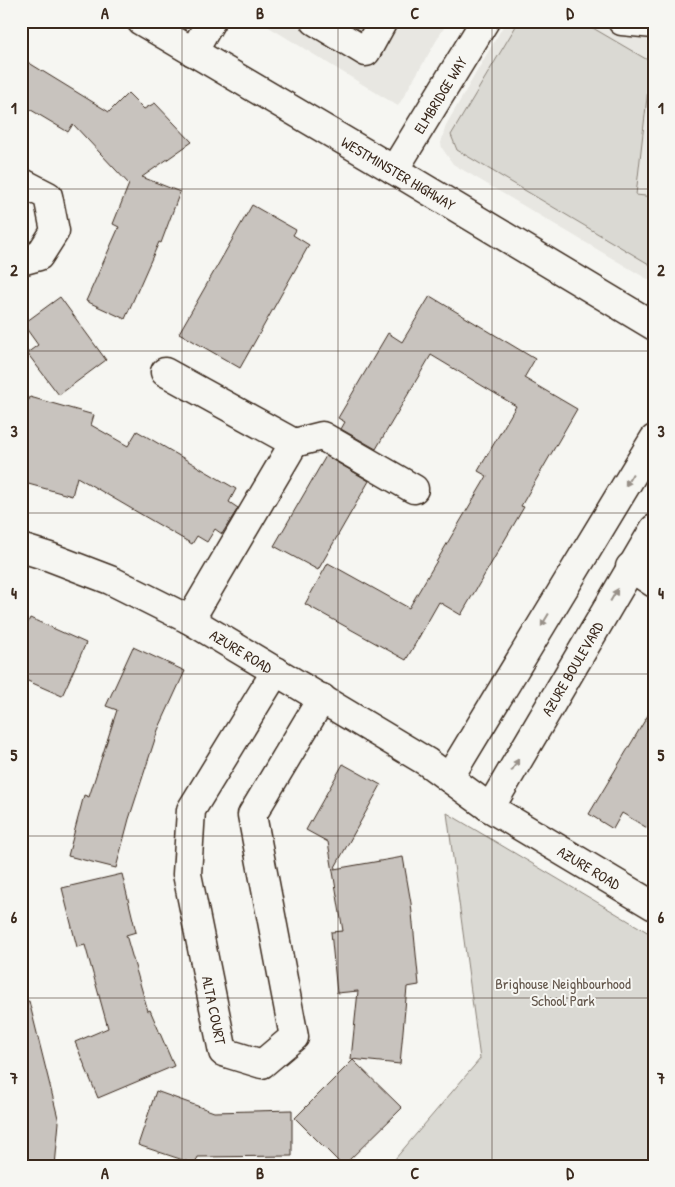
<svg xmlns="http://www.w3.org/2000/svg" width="675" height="1187" font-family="'Patrick Hand',sans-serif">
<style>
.built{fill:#e8e7e2}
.green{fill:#dad9d3;stroke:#8a8278}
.building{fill:#c8c3be;stroke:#3b2a1e}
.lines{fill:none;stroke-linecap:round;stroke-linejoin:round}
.minor-casing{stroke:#3b2a1e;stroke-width:31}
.major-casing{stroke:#3b2a1e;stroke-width:31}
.minor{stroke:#f6f6f2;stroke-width:28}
.major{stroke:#f6f6f2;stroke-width:28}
.oneway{fill:#989088}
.grid{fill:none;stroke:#3b2a1e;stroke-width:1;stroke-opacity:0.55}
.labels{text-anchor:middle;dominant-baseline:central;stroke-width:4;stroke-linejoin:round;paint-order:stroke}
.street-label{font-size:15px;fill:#3b2a1e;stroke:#f6f6f2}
.park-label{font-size:15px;fill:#63564b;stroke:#f6f6f2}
.neatline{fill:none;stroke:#3b2a1e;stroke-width:2}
.grid-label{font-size:16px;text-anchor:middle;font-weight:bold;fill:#3b2a1e}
</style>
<rect width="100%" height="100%" fill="#f6f6f2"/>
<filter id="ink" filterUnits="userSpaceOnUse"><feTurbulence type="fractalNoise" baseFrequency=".02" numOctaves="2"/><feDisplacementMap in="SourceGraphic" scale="10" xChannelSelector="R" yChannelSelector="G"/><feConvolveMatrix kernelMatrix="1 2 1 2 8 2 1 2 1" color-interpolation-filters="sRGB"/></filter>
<g filter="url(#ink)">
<g class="built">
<polygon points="259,21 448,21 398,106"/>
<polygon points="506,21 654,21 654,283 453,164 442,148 441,143 446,125"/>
</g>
<g class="green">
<polygon points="519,21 581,21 651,62 636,195 654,197 654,267 457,150 451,135"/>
<polygon points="447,813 654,936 654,1166 389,1166 480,1059"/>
</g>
<g class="building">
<polygon points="21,58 109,112 128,93 144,109 155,103 192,142 142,177 180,192 161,243 159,242 125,319 86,301 119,227 113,224 129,184 73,124 68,132 21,104"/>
<polygon points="252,205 296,230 293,235 309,245 240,368 179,333"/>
<polygon points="430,296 535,359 524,378 577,409 521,506 524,507 461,615 439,602 406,660 305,604 328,563 409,608 487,476 478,471 516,406 431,355 376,449 341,429 345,422 338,418 388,333 402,342"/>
<polygon points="60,297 106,360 59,395 27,353 38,345 23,324"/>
<polygon points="30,397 94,415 91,425 128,446 137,431 236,489 229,502 238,508 222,534 215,529 207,542 197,536 192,544 77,477 72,496 21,482 21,398 29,400"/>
<polygon points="326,456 369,481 318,570 274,546"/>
<polygon points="30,618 86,643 62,696 21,678 21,638"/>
<polygon points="133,647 185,671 158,730 129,819 116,868 68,856 84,795 89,797 117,710 106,706"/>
<polygon points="654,705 654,832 622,813 613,829 589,814"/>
<polygon points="343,764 381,785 334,869 403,857 411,903 419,985 407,987 400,1064 351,1059 358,991 337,993 331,932 343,931 328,842 306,830"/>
<polygon points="122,874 136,932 126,935 148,1011 150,1010 174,1066 98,1098 75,1042 108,1028 85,945 77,947 62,888"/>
<polygon points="29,1001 59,1122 55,1166 21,1166 21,1002"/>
<polygon points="353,1060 402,1108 343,1166 295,1118"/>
<polygon points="156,1091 214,1112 292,1110 292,1156 198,1157 195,1164 138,1145"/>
</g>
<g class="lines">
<g class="minor-casing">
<g id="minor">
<polyline points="315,21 366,52 383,21"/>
<polyline points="622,21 654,24"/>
<polyline points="193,52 211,21"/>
<path id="s1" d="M394 170 485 21"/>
<polyline points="21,182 48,196 55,231 39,256 21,261"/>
<polyline points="165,372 294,443 190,620"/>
<polyline points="294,443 322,436 414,489"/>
<path id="s2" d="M21 548 50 557 110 580 190 620 427 762 490 808 654 906"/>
<polyline points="630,567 654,583"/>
<path id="s3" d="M276 671 191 810 187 874 223 1052 262 1064 294 1037 252 815 322 698"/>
<polyline points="449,778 654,439"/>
<path id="s4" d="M490 808 654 529"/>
</g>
</g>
<g class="major-casing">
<g id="major">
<path id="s5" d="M141 21 394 170 654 326"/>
</g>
</g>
<use href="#minor" class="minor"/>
<use href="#major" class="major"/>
</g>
<defs><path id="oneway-solid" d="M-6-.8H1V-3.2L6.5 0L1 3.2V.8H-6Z" transform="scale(1.25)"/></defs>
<g class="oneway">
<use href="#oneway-solid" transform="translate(629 480) rotate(121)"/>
<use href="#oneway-solid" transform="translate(614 595) rotate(-60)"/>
<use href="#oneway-solid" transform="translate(545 620) rotate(121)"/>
<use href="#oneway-solid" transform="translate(515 765) rotate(-60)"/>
</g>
</g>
<path class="grid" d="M182 21V1166M338 21V1166M492 21V1166M21 189H654M21 351H654M21 513H654M21 674H654M21 836H654M21 998H654"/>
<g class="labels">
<g class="street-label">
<text stroke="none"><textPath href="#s1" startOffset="88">ELMBRIDGE WAY</textPath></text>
<text stroke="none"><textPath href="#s5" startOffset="299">WESTMINSTER HIGHWAY</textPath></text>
<text stroke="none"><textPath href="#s2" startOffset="244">AZURE ROAD</textPath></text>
<text stroke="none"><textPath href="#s4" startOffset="162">AZURE BOULEVARD</textPath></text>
<text stroke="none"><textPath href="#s2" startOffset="654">AZURE ROAD</textPath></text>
<text stroke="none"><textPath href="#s3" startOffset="366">ALTA COURT</textPath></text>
</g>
<g class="park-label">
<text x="563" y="983">Brighouse Neighbourhood<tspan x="563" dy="17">School Park</tspan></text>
</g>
</g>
<rect width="675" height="1187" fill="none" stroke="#f6f6f2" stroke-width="55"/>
<rect x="28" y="28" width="620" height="1132" class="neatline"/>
<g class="grid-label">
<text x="105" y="19">A</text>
<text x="260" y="19">B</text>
<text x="415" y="19">C</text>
<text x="570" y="19">D</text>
<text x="14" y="114">1</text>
<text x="661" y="114">1</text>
<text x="14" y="276">2</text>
<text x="661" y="276">2</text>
<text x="14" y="437">3</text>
<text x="661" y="437">3</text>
<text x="14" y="599">4</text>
<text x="661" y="599">4</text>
<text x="14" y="761">5</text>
<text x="661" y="761">5</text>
<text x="14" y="923">6</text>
<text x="661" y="923">6</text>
<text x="14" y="1084">7</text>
<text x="661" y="1084">7</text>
<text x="105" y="1179">A</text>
<text x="260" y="1179">B</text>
<text x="415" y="1179">C</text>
<text x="570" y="1179">D</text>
</g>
</svg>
